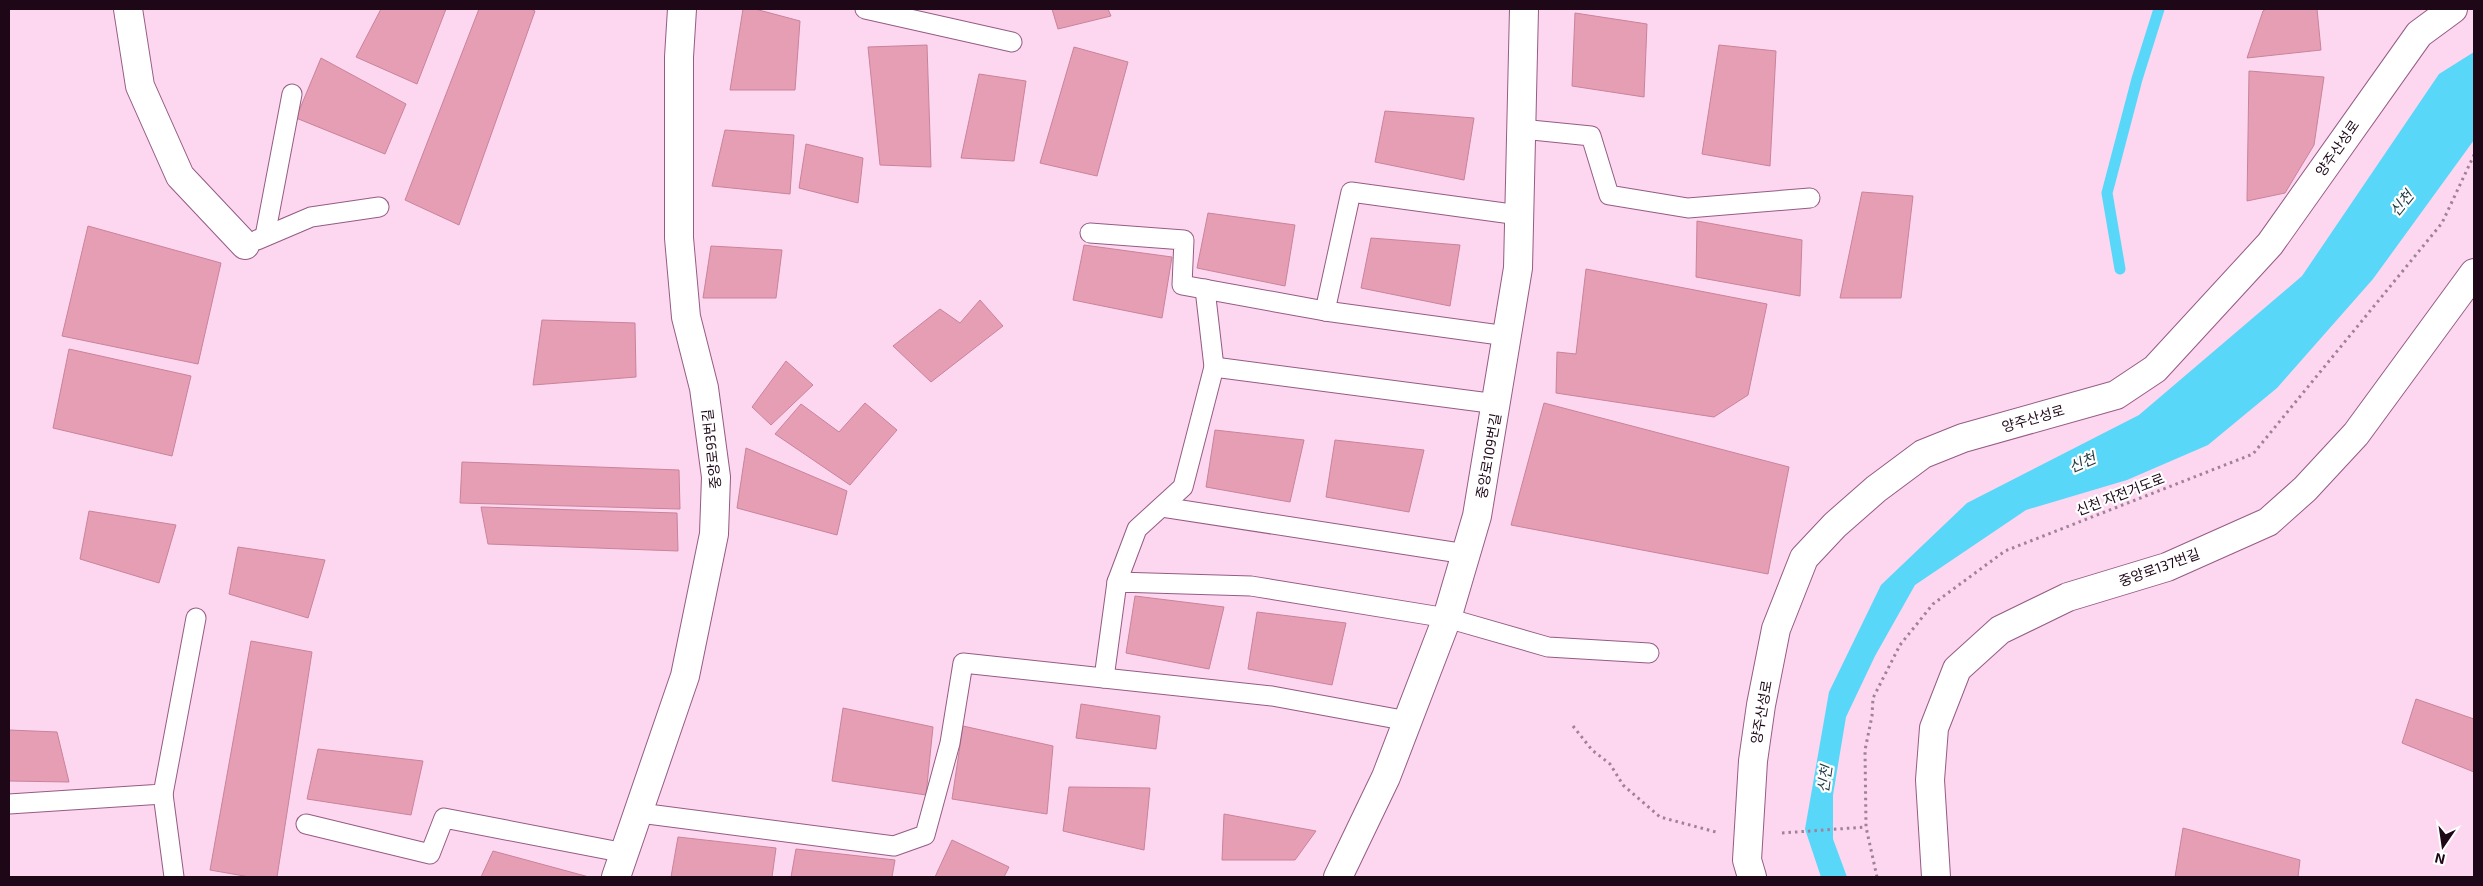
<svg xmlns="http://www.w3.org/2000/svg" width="2483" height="886" font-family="'Exo 2','Noto Sans KR',sans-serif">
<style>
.water{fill:#58d7f9}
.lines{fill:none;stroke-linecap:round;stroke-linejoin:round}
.stream{stroke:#58d7f9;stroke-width:11}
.building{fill:#e69eb5;stroke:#c98399}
.service-casing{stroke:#945c84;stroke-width:21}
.minor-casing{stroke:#945c84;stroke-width:30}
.path{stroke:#a18197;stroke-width:3;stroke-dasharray:2.5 4;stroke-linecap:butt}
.service{stroke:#fff;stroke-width:19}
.minor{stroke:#fff;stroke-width:28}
.labels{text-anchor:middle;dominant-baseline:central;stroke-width:4.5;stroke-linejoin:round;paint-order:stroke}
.street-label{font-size:14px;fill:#1e0818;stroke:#fff}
.water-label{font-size:15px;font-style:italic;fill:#1f3a42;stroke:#fff}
</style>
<rect width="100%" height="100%" fill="#fdd6f0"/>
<polygon class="water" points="2474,52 2474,140 2373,279 2277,388 2208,445 2127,480 2026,510 1915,585 1875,656 1846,717 1833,795 1833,839 1847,877 1821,877 1805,829 1829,692 1881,585 1967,503 2139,415 2302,276 2439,74"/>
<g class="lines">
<polyline class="stream" points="2120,269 2107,193 2137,79 2159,9"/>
</g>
<g class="building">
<polygon points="381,9 446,9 417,84 356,57"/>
<polygon points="479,9 531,9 535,11 459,225 405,200"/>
<polygon points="743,9 755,9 800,21 795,90 730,90"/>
<polygon points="1052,9 1108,9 1111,16 1058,29"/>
<polygon points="2266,9 2317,9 2321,50 2247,58 2263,11"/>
<polygon points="1575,13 1647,24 1644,97 1572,86"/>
<polygon points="927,45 931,167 880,165 868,47"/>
<polygon points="1719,45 1776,51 1770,166 1702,154"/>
<polygon points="1074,47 1128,62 1097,176 1040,163"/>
<polygon points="321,58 406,104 385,154 296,118"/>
<polygon points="2249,71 2324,77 2314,145 2285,193 2247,201"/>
<polygon points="979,74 1026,81 1014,161 961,158"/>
<polygon points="1385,111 1474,118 1464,180 1375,162"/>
<polygon points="725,130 794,135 790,194 712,186"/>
<polygon points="806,144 863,158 858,203 799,188"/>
<polygon points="1862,192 1913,196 1901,298 1840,298"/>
<polygon points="1208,213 1295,225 1285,286 1197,268"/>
<polygon points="1697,221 1802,240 1800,296 1696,277"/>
<polygon points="88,226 221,263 198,364 62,336"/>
<polygon points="1371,238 1460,245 1450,306 1361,288"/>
<polygon points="1084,245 1172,257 1162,318 1073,300"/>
<polygon points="711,246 782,250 776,298 703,298"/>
<polygon points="1586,269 1767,304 1748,395 1714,417 1556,393 1557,352 1576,354"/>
<polygon points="980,300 1003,326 931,382 893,346 940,309 960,323"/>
<polygon points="542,320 635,323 636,377 533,385"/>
<polygon points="69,349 191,376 172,456 53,428"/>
<polygon points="786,361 813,385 771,425 752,407"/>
<polygon points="865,403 897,430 850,485 775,434 801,404 839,432"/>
<polygon points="1544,403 1789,467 1768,574 1511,525"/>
<polygon points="1215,430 1304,440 1290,502 1206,487"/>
<polygon points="1335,440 1424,450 1409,512 1326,497"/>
<polygon points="746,448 847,491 837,535 737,508"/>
<polygon points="462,462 679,470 680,509 460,503"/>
<polygon points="481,507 677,513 678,551 488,544"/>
<polygon points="89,511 176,525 159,583 80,559"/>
<polygon points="238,547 325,560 308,618 229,594"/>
<polygon points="1135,596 1224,607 1209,669 1126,653"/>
<polygon points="1257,612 1346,623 1332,685 1248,669"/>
<polygon points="251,641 312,652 277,877 250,877 210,870"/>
<polygon points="2416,699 2474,719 2474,772 2402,743"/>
<polygon points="1081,704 1160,716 1156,749 1076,738"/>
<polygon points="843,708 933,727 926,795 832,781"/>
<polygon points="963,726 1053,746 1047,814 952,799"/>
<polygon points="9,730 57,732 69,782 9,781"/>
<polygon points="318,749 423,761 411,815 307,799"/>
<polygon points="1069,787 1150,788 1144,850 1063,831"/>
<polygon points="1224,814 1316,831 1295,860 1222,860"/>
<polygon points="2183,828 2300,860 2298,877 2175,877"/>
<polygon points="678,837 776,848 772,877 671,877"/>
<polygon points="952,840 1009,867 1004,877 935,877"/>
<polygon points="796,849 895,860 892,877 791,877"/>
<polygon points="493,851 589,877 481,877"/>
</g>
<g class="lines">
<g class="service-casing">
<g id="service">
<polyline points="865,9 1012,42"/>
<polyline points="1521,129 1591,136 1609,195 1688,208 1810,198"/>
<polyline points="1090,233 1184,240 1182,285 1325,311 1507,336"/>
<polyline points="265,236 292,94"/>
<polyline points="257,240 311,217 379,207"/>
<polyline points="1325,311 1351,192 1519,215"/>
<polyline points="1214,367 1497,404"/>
<polyline points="1162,507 1466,554"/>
<polyline points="1117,582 1137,529 1183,487 1214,367 1205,289"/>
<polyline points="1104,678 1117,582 1251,586 1447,618 1548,647 1649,653"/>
<polyline points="163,794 174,877"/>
<polyline points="9,804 163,794 196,618"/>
<polyline points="640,813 894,846 925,835 950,743 963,663 1272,696 1408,721"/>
<polyline points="306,824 430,854 444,818 625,853"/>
</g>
</g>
<g class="minor-casing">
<g id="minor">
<polyline points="128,9 140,86 180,176 245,245"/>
<polyline points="616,877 685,676 714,534 716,477 704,388 686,317 679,238 679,57 682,9"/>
<polyline points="1338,877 1386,777 1447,618 1477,516 1518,268 1524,9"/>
<polyline points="1752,877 1747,860 1753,761 1761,705 1776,629 1804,558 1835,525 1876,489 1923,454 1963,438 2116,395 2155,369 2270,244 2419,34 2453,9"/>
<polyline points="1936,877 1930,780 1934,728 1957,669 2000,630 2068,597 2167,567 2268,522 2305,489 2356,434 2474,273"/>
</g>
</g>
<g class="path">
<polyline points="1573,726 1592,750 1610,764 1623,785 1660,817 1716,832"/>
<polyline points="1782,833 1866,827"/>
<polyline points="1877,877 1866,827 1865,750 1872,716 1873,698 1900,645 1933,604 2005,551 2253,454 2442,223 2474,155"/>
</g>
<use href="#service" class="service"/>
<use href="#minor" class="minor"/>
</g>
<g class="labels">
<g class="street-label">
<text transform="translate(2337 148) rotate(-55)">양주산성로</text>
<text transform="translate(2033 418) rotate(-16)">양주산성로</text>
<text transform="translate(711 449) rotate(-96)">중앙로93번길</text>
<text transform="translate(1488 456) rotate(-80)">중앙로109번길</text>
<text transform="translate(2120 494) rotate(-21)">신천 자전거도로</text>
<text transform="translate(2159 567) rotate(-20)">중앙로137번길</text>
<text transform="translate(1761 712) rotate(-80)">양주산성로</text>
</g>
<g class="water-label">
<text transform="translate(2401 203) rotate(-51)">신천</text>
<text transform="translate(2082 462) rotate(-24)">신천</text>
<text transform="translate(1824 779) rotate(-82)">신천</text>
</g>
</g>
<rect width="2483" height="886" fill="none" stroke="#1e0818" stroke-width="20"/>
<g transform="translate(2443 846) rotate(193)" stroke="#ffffff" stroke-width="4" paint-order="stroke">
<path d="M0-4L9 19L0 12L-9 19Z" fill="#1e0818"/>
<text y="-8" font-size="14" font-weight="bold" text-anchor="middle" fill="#1e0818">N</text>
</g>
</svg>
